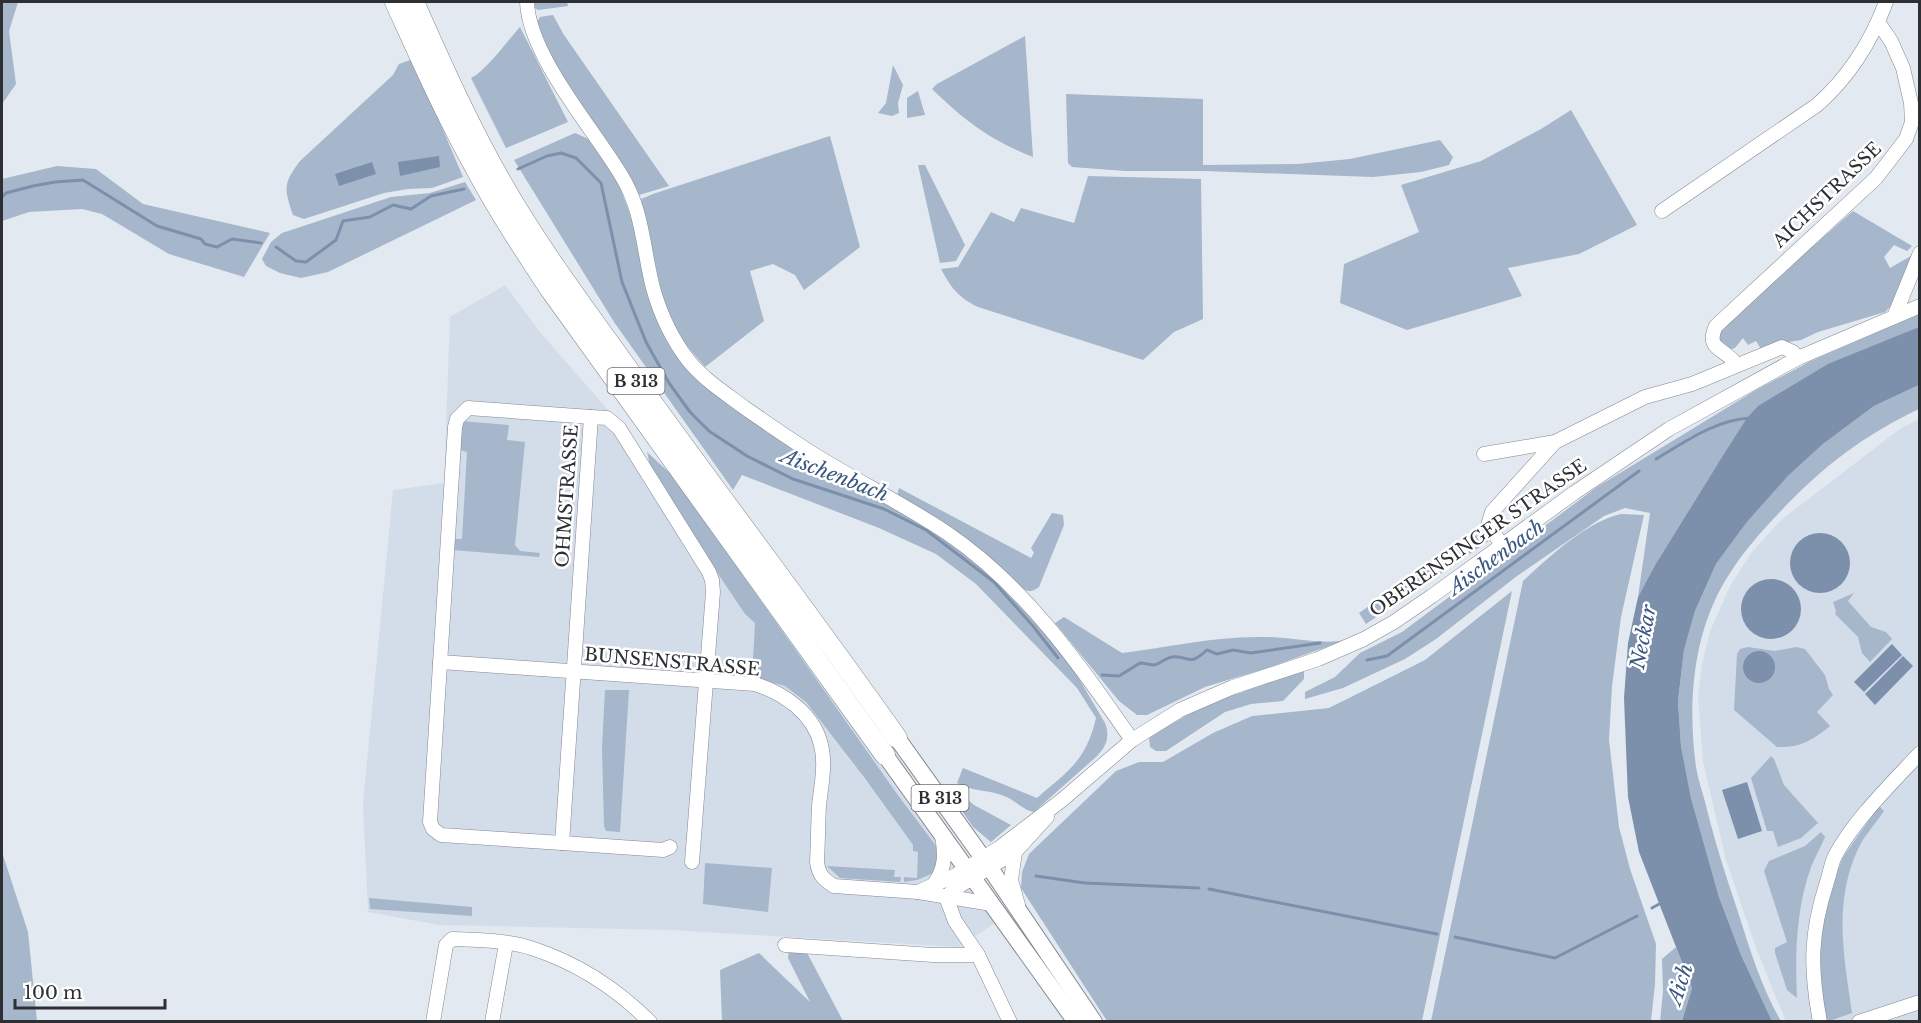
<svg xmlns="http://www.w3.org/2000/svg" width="1921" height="1023" font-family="'Libre Baskerville',serif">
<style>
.built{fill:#d3ddea}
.green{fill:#a6b6cb}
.water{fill:#7d90ab}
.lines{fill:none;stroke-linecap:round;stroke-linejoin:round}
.stream{stroke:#7d90ab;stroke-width:3}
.minor-casing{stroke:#83888f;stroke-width:15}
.major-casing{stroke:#83888f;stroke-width:18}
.highway-casing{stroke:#83888f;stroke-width:21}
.minor{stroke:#fff;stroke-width:14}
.major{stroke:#fff;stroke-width:16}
.highway{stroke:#fff;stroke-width:20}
.labels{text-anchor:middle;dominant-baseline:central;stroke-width:5;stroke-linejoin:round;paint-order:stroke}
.shield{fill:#fff;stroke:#6c6d70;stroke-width:1.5}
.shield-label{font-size:16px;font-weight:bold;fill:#2d2f32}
.street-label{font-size:18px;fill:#2d2f32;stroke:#fff}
.water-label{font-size:20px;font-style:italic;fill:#3a5881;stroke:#fff}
</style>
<rect width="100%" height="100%" fill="#e3e9f0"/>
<g class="built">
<polygon points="505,285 540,332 615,418 756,623 792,644 995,923 959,947 670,930 439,925 368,912 363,804 393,490 444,483 450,317"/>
<polygon points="1919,419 1919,1021 1786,1022 1756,948 1726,860 1703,762 1698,696 1702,665 1710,631 1730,586 1752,552 1781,520 1901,428"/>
</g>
<g class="green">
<polygon points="2,2 18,2 9,31 16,84 2,104"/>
<polygon points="533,2 567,2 568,6 538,10 532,6"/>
<polygon points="553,15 564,35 669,186 639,195 607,141 573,94 549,53 537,22 540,17"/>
<path d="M520 27 568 122 506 148 471 78C484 73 509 39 520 27Z"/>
<path d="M1025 36 1033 157C990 140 965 121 932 89L937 84Z"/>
<path d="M413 59 463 177 432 188 408 189 384 193 304 219 293 215C284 188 283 184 300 161L393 75 399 64Z"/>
<polygon points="893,65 903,85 898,103 899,113 892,116 878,113 886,103"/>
<polygon points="918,91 925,115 907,118 907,98"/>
<polygon points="1066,94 1203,99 1203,165 1298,164 1350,159 1440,140 1453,157 1449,165 1421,172 1373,177 1203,171 1125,171 1072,167 1068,163"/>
<polygon points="1571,110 1637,225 1579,254 1508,268 1522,296 1407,330 1340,303 1344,264 1419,232 1401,185 1481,161 1541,129"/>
<path d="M575 133 591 140 616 176 683 361 884 500 950 542 984 570 1044 630 1071 665 1105 723C1110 736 1107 746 1097 756L1034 812C1023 810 1015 800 1004 796 987 789 972 792 957 783L963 768 1037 798C1068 771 1086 761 1096 718L1077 688 976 584 936 554 879 528 742 475 733 490 614 322 514 160Z"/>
<polygon points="830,136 860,247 804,290 795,275 773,264 750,271 764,321 705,367 679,337 666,313 641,199 653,194"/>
<polygon points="918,165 925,165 965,245 956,261 940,263"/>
<polygon points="57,166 96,169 143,204 270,233 244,277 169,254 102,214 82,209 29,212 2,221 2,179"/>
<path d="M1088 176 1201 179 1203 319 1174 332 1143 360 978 307C958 297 952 289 941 269L958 267 991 212 1014 222 1021 208 1074 223Z"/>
<polygon points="465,182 476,200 328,272 301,278 280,273 266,266 262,259 271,242 282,233 391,197 430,193"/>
<polygon points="1853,211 1912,246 1907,251 1894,245 1884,257 1890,268 1911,256 1912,257 1891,306 1885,312 1818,332 1801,340 1776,344 1748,354 1761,349 1756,341 1748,345 1743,338 1735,348 1729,350 1718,342 1720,330 1726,323"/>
<polygon points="1919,314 1919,327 1897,337 1717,465 1655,565 1638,597 1650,513 1625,508 1604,516 1517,576 1436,639 1405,659 1343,688 1305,699 1305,692 1335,677 1360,653 1402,632 1597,487 1756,390 1809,362"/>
<path d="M1919 385V409C1861 437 1822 467 1778 514 1761 532 1745 550 1732 570 1693 627 1687 700 1696 767 1698 779 1702 791 1705 802 1712 830 1720 858 1729 885 1745 931 1757 980 1781 1021H1772L1741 955 1719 897 1691 798 1681 746 1678 701 1684 650 1695 611 1716 564 1747 522 1788 476 1823 444 1874 406Z"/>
<polygon points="461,421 509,425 507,440 525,442 515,545 520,551 540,553 539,557 453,550 453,539 462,539 467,452 459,450"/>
<polygon points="647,452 674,477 897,794 937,847 939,854 936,872 917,880 904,882 904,877 917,878 918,852 913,851 913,845 864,777 806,702 785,686 752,677 755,623 745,614 652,475"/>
<path d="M899 488 1031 558 1034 553 1031 548 1052 513 1063 515 1064 525 1039 587C1032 592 1029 592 1021 588L976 546 948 526 897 496Z"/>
<path d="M1621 514 1644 515 1621 617 1612 686 1609 740 1619 827 1630 869 1656 944 1655 984 1651 1021H1431L1523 581C1549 557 1586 522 1621 514Z"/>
<polygon points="1486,534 1490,540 1366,624 1359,613 1468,537"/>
<polygon points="1512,591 1422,1021 1107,1021 1021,888 1022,872 1029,854 1116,771 1139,762 1163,762 1213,733 1252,716 1329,708 1425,660"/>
<polygon points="1854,593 1848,601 1871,627 1886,632 1892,639 1870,662 1862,653 1858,637 1835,614 1836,611 1833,602"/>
<path d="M1064 617 1122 653C1169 647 1216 636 1264 637 1291 637 1320 645 1346 640L1264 669 1205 687 1147 715H1137L1119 701 1055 623Z"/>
<path d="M1748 647 1775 651 1796 647 1805 649 1825 675 1829 689 1833 695 1817 712 1830 726C1813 740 1800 748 1777 747L1734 710 1737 654 1740 649Z"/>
<polygon points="1304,670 1304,679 1283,701 1251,704 1225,712 1166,751 1156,751 1150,747 1149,737 1203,706"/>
<polygon points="605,690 629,690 620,832 606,831 604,826 602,748"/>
<polygon points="1771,756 1774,759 1784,785 1818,823 1801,838 1778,847 1773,831 1767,831 1751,778"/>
<polygon points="951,785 974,805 1011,825 991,842 973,827 947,789"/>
<path d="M1879 806 1884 811C1876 823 1864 836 1858 849 1833 903 1844 957 1852 1013L1827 1022 1819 986 1816 949 1825 903 1843 857Z"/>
<path d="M1821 832 1825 837C1821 847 1815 857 1811 867 1796 909 1795 954 1797 998L1787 990 1775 953V948L1787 942 1764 871 1769 861 1805 846Z"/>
<polygon points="2,852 28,932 37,1021 2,1021"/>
<polygon points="705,863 772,868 768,912 703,904"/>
<polygon points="827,866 895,870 894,877 901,877 900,882 840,878"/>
<polygon points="369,898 472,907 472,916 370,909"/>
<polygon points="1676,947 1692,988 1682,1021 1660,1022 1663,991 1662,959"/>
<polygon points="789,949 805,949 843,1021 722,1021 720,970 759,953 810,1002 788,958"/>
</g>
<g class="water">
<polygon points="439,156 440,167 400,176 398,162"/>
<polygon points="372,162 376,174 339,186 335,174"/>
<polygon points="1919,327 1919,385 1874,406 1823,444 1788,476 1747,522 1716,564 1695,611 1684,650 1678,701 1681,746 1691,798 1719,897 1741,955 1772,1021 1682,1021 1692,988 1639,852 1628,797 1624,698 1628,643 1638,597 1655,565 1717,465 1747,418 1758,406 1828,364"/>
<circle cx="1820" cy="563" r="30"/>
<circle cx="1771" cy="609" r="30"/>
<polygon points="1892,644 1902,655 1864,692 1854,682"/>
<circle cx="1759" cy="667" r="16"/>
<polygon points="1903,656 1913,666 1875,705 1865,694"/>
<polygon points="1747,782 1762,831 1738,839 1722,790"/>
</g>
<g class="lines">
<g class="stream">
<polyline points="518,169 547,156 561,153 576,158 601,183 622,282 646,342 669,383 690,412 709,431 747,456 793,479 884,509 926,530 994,582 1033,626 1058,658"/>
<polyline points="2,197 6,193 33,186 55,182 83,180 157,226 201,239 205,244 217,247 232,239 261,243"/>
<polyline points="276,247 296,261 306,262 336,240 343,221 370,217 393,205 411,209 431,196 464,189"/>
<path d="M1656 459C1685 442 1715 420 1750 418"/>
<polyline points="1367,660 1387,656 1639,471"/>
<path d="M1102 675 1119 676 1140 663C1144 663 1150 665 1154 665 1160 664 1165 658 1172 657 1190 655 1187 668 1207 650L1217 654 1233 650 1251 653 1320 643"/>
<polyline points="1036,876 1085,883 1199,888"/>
<polyline points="1209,889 1437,934"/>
<polyline points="1652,908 1661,903"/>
<polyline points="1455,937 1555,958 1637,916"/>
</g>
<g class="minor-casing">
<g id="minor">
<path d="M527 2C529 56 593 128 621 175 643 210 643 249 653 288 660 313 672 339 688 360 703 379 725 393 745 408 768 424 791 440 815 455 859 482 905 505 947 533 1025 586 1079 664 1132 740"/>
<path d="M1662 211 1817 105C1850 76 1871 42 1886 2"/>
<polyline points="1894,317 1920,253"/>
<path d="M1736 365C1727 348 1704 351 1716 326L1876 178 1906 139 1912 122 1911 103 1903 68 1891 41 1878 22"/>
<polygon points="468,408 591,417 562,843 441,835 433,829 430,822 455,427 457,419"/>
<polyline points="591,417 607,418 619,428 709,572 712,580 713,592 692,862"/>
<polyline points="1484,454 1555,442"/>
<polyline points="1502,545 1488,525 1492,512 1555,442 1645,397 1692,384 1782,347 1793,352 1798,358"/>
<path d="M440 662 755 684C784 693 814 714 821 745 826 764 821 787 819 806 818 825 818 843 817 862 819 875 823 879 834 886L918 892 992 904"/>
<polyline points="562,843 663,850 670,847"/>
<polyline points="1015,852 1011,880 1018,905"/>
<path d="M934 884C946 868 945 854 942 835"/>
<polyline points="918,892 956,875 999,848 1062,800 1132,740 1180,710 1233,687 1318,659 1364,639 1394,622 1432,596 1574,493 1669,429 1798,358 1920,306"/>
<polyline points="946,897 956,888 1015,852 1047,817"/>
<polyline points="946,897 955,921 978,955 1010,1022"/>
<polyline points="785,945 933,955 978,955"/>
<path d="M433 1022 446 945 452 939C479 940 508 940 534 949 579 964 617 989 650 1022"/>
<polyline points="492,1022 506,944"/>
<path d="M1820 1022C1810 968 1810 934 1827 882 1830 873 1831 864 1835 856 1853 821 1893 782 1920 753"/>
<polyline points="1859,1022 1920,1002"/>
</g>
</g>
<g class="major-casing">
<g id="major">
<polyline points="897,738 990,868 1094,1022"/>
<polyline points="885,755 1076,1022"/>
</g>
</g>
<g class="highway-casing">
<g id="highway">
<path d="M395 2C421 59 446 116 477 171 499 212 524 250 549 288L885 755"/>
<path d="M414 2C441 63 469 126 503 185 541 251 588 313 633 376 720 497 811 616 897 738"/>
</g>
</g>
<use href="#minor" class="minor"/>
<use href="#major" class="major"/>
<use href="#highway" class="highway"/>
</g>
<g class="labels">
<g class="shield">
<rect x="607.5" y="368" width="57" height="26" rx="4.5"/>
<rect x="911.5" y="785" width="57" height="26" rx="4.5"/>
</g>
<g class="shield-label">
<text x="636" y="381">B 313</text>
<text x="940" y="798">B 313</text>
</g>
<g class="street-label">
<text transform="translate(1827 195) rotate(-44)">AICHSTRASSE</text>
<text transform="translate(567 496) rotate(-86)">OHMSTRASSE</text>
<text transform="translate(1478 538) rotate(-35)">OBERENSINGER STRASSE</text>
<text transform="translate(672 662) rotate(5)">BUNSENSTRASSE</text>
</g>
<g class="water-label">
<text transform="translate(835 475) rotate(21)">Aischenbach</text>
<text transform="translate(1496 557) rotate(-36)">Aischenbach</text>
<text transform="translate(1643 637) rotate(-79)">Neckar</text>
<text transform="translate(1680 984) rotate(-72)">Aich</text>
</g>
</g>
<rect width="1921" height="1023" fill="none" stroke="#2d2f32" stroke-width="6"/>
<path d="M15 999v9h150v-9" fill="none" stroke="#2d2f32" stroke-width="3"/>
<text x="24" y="999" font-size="18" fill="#2d2f32" stroke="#ffffff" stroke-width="4.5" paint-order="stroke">100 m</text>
</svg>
